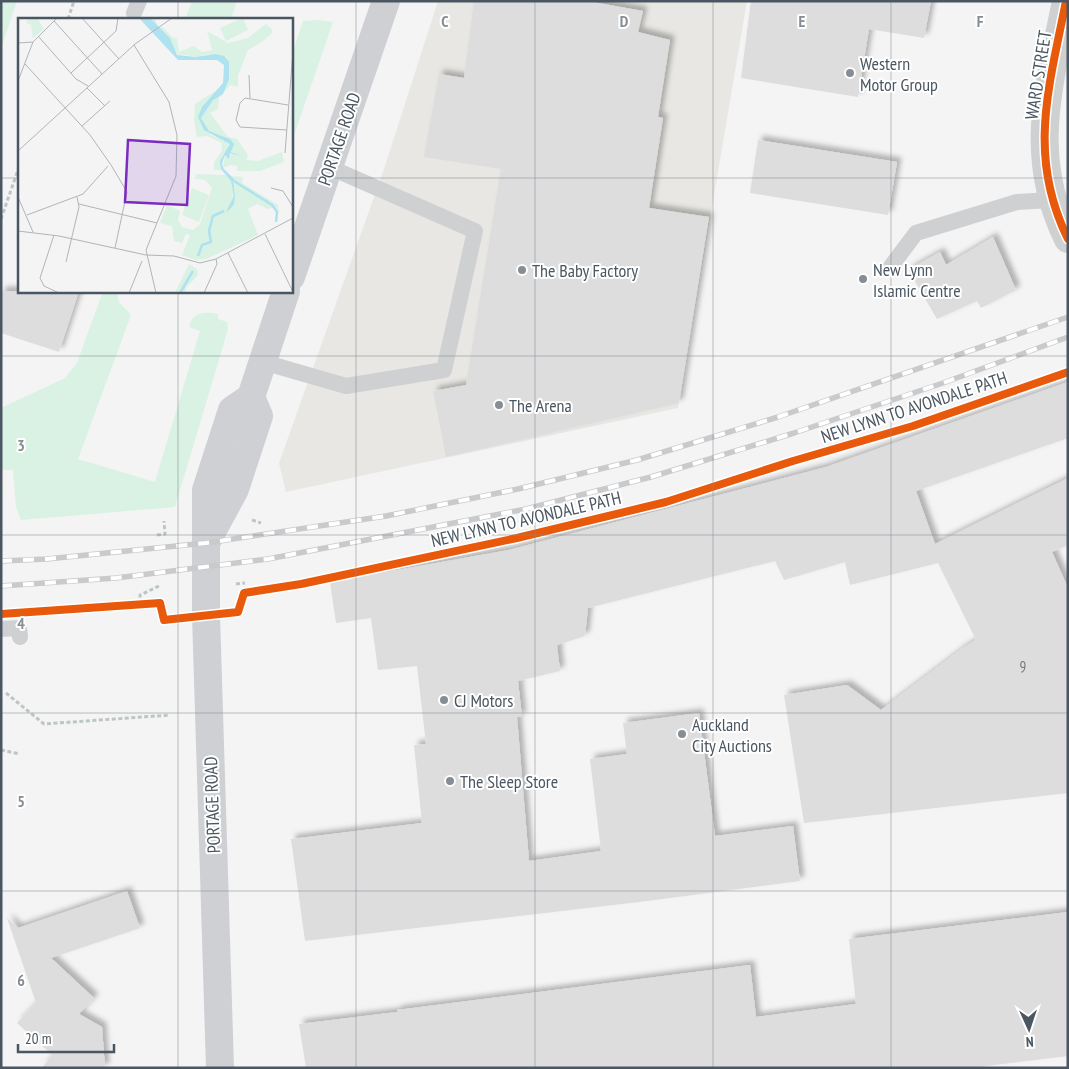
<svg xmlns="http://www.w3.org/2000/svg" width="1069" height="1069" font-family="'PT Sans Narrow',sans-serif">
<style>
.commercial{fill:#e8e7e3}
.green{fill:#d9f2e3}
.building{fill:#ddddde;filter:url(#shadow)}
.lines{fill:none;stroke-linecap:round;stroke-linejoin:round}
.path{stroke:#bcc7c4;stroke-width:3;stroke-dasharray:4 2.5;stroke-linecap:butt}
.service{stroke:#ced0d2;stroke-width:16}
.minor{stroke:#ced0d2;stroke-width:28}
.secondary{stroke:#ced0d4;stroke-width:28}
.rail-casing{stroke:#c9cacc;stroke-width:5.5}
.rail{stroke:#fff;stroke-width:4;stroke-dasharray:11;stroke-linecap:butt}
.cycleway-casing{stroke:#fff;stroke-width:11}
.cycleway{stroke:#e8590c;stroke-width:8}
.grid{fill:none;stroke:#868d94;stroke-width:1;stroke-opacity:0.55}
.poi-dot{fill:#868d94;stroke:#fff;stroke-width:2}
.labels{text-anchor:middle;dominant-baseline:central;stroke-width:4;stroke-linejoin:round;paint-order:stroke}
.number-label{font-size:15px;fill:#707881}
.poi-label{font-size:18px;fill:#4a5661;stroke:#fff;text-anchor:start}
.street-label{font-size:18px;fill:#4a5661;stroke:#fff}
.inset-river{fill:none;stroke:#aee2f0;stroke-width:2.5}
.inset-road{fill:none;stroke:#b0b5b9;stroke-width:1}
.view{fill:#7b2cbf;fill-opacity:0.15;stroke:#7b2cbf;stroke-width:2.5}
.inset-edge{fill:none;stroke:#4a5661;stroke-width:2.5}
.grid-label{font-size:16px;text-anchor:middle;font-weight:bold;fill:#868d94;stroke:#fff;stroke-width:4;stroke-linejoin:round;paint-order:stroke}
</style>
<defs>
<filter id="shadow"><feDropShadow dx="4.5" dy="-4.5" stdDeviation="2.5" flood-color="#0004"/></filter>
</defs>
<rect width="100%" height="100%" fill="#f4f4f4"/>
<polygon class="commercial" points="438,1 747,1 678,408 286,492 279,463 384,169"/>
<g class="green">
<polygon points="1,1 17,1 1,49"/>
<polygon points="192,1 237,1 231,19 185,19"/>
<polygon points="318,20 333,22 291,144 291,57 303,21"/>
<path d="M103 291H117L119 302 131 315 78 459 155 482 200 331 189 327C192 312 205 311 218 314V319L227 322 228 329 175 507 21 520 16 507 13 470H1V408L65 378 77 363Z"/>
</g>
<g class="building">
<polygon points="474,1 587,1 643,11 638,32 670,40 658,117 663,118 649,208 709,217 679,403 446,457 433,391 466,385 501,169 424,157 439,74 464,78"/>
<polygon points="751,1 931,1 924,38 869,29 858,97 741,78"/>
<polygon points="758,140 897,162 888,215 750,193"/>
<polygon points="993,237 1016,290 981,308 977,301 937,319 908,270 940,252 946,265"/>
<polygon points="1,291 79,291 59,352 1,333"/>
<polygon points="1068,382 1068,438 916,491 935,544 1068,478 1068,545 1052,552 1068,588 1068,793 804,823 784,695 847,685 881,710 963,648 976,640 938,563 850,585 845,562 784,580 775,561 588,608 585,636 557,645 560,671 518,681 522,717 517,717 529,861 601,851 590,759 627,754 623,723 699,713 715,836 793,826 800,881 647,901 305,941 291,839 422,823 414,745 426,744 417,666 378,670 371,618 336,623 330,582 509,550 826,467"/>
<polygon points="127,891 140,928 51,958 94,998 79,1014 102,1027 105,1068 42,1068 52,1055 17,1023 36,1003 7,918 18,928"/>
<polygon points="1068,912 1068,1056 970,1068 306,1068 299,1024 397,1012 397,1010 750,965 756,1017 856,1004 849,939"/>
</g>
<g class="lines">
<g class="path">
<polyline points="68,19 74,1"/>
<polyline points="1,219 19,167"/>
<polyline points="252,520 261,523"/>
<polyline points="157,535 165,534 164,521"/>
<polyline points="236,584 245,583"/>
<polyline points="140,604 140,595 159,586"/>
<polyline points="6,693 44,724 170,715"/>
<polyline points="1,750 20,754"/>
</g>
<g class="service">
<polyline points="134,13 139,1"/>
<polyline points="889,269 916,233 1017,202 1052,200"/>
<polyline points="263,362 346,386 444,370 475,231 329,167"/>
<polyline points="1,629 19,628 20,637"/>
</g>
<path class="minor" d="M1066 1C1049 87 1027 156 1068 239"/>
<g class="secondary">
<polyline points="291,277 386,1"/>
<polyline points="207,541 235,489 259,416 251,397"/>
<polyline points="220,1068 206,615 206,490 232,410 251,397 286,291"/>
</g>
<g class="rail-casing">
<g id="rail">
<polyline points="1,561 47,559 206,543 386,516 518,489 637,460 778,417 1068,317"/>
<polyline points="1,586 116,578 268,559 526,509 651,477 794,433 943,383 1068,337"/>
</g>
</g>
<use href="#rail" class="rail"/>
<g class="cycleway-casing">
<g id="cycleway">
<path d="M1066 1C1049 87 1027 156 1068 239"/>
<polyline points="1,614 160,603 164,620 238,612 244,593 301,584 517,538 666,502 793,461 913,426 1068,372"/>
</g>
</g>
<use href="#cycleway" class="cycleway"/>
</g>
<path class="grid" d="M178 1V19M356 1V1068M535 1V1068M713 1V1068M891 1V1068M1 178H19M291 178H1068M178 291V1068M1 356H1068M1 535H1068M1 713H1068M1 891H1068"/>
<g class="poi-dot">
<circle cx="850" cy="73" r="5"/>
<circle cx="522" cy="270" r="5"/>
<circle cx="863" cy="279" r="5"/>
<circle cx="499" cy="405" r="5"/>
<circle cx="444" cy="700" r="5"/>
<circle cx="682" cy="734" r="5"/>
<circle cx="450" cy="781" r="5"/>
</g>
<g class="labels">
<g class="number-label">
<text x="1023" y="666">9</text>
</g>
<g class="poi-label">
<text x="860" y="63">Western<tspan x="860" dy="21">Motor Group</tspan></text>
<text x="873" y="269">New Lynn<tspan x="873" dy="21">Islamic Centre</tspan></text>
<text x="532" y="270">The Baby Factory</text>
<text x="509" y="405">The Arena</text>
<text x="454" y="700">CJ Motors</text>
<text x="692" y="724">Auckland<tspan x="692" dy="21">City Auctions</tspan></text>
<text x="460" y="781">The Sleep Store</text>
</g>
<g class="street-label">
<text transform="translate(1038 75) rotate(-81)">WARD STREET</text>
<text transform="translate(339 139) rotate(-71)">PORTAGE ROAD</text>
<text transform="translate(914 407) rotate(-18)">NEW LYNN TO AVONDALE PATH</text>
<text transform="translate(526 519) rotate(-13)">NEW LYNN TO AVONDALE PATH</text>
<text transform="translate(212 805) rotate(-92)">PORTAGE ROAD</text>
</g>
</g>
<g transform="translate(18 18)">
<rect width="275" height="275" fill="#f4f4f4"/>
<path d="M11 0H19L26 11 15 20 13 7 8 5ZM127 0H137L140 10 145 9 154 19 159 21 161 34 176 28 184 34 194 32 189 13 210 25 230 20 248 6 254 11V15L245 23 230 32 220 57V69L212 67 201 80 200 91 192 95 210 119 219 121 230 137 228 142 240 143 264 134 266 144 242 153H219V148L213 147 205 150 207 137 216 135 213 133 215 128 208 119 191 113 183 100 211 58 210 42 190 36 180 39 160 36ZM225 0 230 12 208 23 202 10ZM202 70 181 99 193 117 212 125 211 132 204 138V152H196V144L204 133V125L189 118 179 119 176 103 177 86ZM178 156 208 157 214 163 211 158 225 159 224 165 260 187 261 196 257 189 250 191 239 186 230 191 240 217 188 241 178 242 164 237 172 217 168 216 164 225 156 223 154 208 142 205 149 187 162 193 160 202 164 209 175 212 182 206 194 170 187 162 177 161ZM174 170 191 177 181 204 164 197ZM171 246 179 251 180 257 168 270V275H157Z" fill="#d9f2e3"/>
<path d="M121 0H132L152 20 159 37 178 39 197 36 206 38 211 44V61L205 76 195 82 183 100 191 113 212 121 216 126 213 134 224 138 212 135 211 141 207 137 204 145 205 150 218 163H215L217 178 216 186 212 191 208 194 216 178 213 163 203 151 202 143 212 126 186 112 180 99 184 89 205 65 206 47 199 42H160Z" fill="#aee2f0"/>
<path class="inset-river" d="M216 163 254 187 259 194 258 204M180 238 184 227 193 224 191 213 195 198 206 193M162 275 175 253"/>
<path class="inset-road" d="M64 0 101 41M36 3 84 56M20 18 58 61 70 68M0 25 15 24M116 27 151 84 159 117 158 158 128 232 138 275M7 46 72 117 93 147M53 55 98 13 100 0M231 57 232 80M0 63 15 24 39 0M69 70 87 88M64 108 92 83M269 112 222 109 218 102 222 85 227 80 270 87M0 133 117 26 154 0M267 135 275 33M93 147 109 174 97 230M253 170 265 173 275 189M0 179 15 214M61 186 139 205M9 197 65 176 90 148M0 213 41 218 128 237 156 238 182 245 198 241 275 200M247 216 275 274M36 217 22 260 26 268 41 275M210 235 230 275M48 244 61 189 59 179M111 275 124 243M186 275 199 246 198 241"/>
<path class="view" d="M110 122 172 126 169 187 107 184Z"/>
<rect width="275" height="275" class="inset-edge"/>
</g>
<g class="grid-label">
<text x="445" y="27">C</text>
<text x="624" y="27">D</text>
<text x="802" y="27">E</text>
<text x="980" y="27">F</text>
<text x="21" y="451">3</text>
<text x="21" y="629">4</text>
<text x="21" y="807">5</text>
<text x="21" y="986">6</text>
</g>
<rect width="1069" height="1069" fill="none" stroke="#4a5661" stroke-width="5"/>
<g transform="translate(1029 1029) rotate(177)" stroke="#ffffff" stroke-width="4" paint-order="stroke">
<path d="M0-4L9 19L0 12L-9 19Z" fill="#4a5661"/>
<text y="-8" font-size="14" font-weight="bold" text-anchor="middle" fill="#4a5661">N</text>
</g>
<path d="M18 1044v8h96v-8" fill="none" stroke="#4a5661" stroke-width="2.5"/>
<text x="25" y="1044" font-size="15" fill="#4a5661" stroke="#ffffff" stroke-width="4" paint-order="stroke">20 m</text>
</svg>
